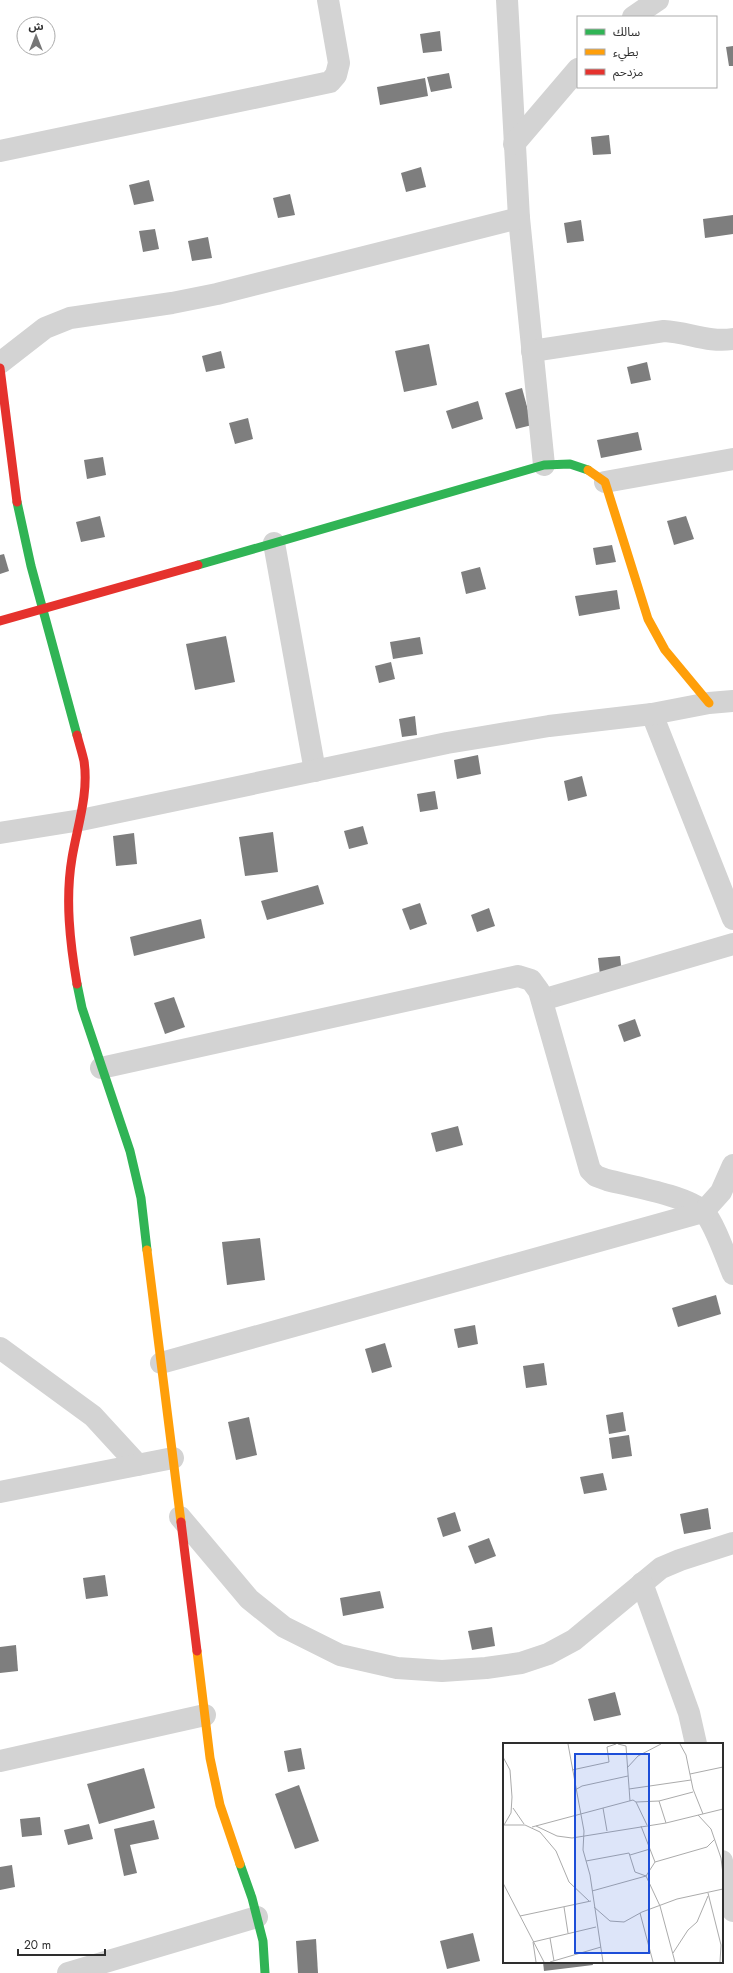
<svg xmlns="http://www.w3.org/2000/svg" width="733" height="1973" font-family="Jost,'Noto Sans Arabic',sans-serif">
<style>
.building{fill:#7e7e7e}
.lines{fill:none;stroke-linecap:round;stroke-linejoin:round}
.street{stroke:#d3d3d3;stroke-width:22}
.fast{stroke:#30b455;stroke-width:9}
.slow{stroke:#ff9f0a;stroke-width:9}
.jam{stroke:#e5322d;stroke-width:9}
.inset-road{fill:none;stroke:#ababab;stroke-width:1}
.view{fill:#1d4ed8;fill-opacity:0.15;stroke:#1d4ed8;stroke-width:2}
.inset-edge{fill:none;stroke:#2e2e2e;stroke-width:2}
</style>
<rect width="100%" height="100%" fill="#fff"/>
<g class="building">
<polygon points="440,31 442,51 423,53 420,34"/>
<polygon points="733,46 733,66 729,66 726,47"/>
<polygon points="449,73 452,88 431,92 427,77"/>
<polygon points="425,78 428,96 380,105 377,87"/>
<polygon points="609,135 611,154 593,155 591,137"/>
<polygon points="421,167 426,187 406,192 401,173"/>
<polygon points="149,180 154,201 134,205 129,185"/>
<polygon points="290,194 295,215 278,218 273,198"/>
<polygon points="733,215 733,234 705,238 703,219"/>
<polygon points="581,220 584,241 567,243 564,223"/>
<polygon points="155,229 159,249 143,252 139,231"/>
<polygon points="208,237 212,258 192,261 188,241"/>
<polygon points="429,344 437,385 404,392 395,351"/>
<polygon points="221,351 225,368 206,372 202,356"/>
<polygon points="647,362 651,380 631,384 627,367"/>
<polygon points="522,388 532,425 516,429 505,393"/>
<polygon points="478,401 483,419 452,429 446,411"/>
<polygon points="248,418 253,439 235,444 229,423"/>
<polygon points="638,432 642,450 601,458 597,440"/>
<polygon points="103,457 106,475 87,479 84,460"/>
<polygon points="100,516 105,537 81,542 76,522"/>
<polygon points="686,516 694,539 674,545 667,521"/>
<polygon points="612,545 616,562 596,565 593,548"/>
<polygon points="4,554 9,571 0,574 0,555"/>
<polygon points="480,567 486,589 466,594 461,572"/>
<polygon points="617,590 620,609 579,616 575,596"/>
<polygon points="226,636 235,682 195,690 186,644"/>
<polygon points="420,637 423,654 393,659 390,642"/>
<polygon points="391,662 395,679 379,683 375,666"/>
<polygon points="415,716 417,735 402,737 399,719"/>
<polygon points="478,755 481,774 457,779 454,760"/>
<polygon points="582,776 587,796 568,801 564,781"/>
<polygon points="435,791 438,809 420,812 417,794"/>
<polygon points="363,826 368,844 349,849 344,831"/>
<polygon points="273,832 278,872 245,876 239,837"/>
<polygon points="134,833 137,864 116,866 113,836"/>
<polygon points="318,885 324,904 267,920 261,901"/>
<polygon points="420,903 427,924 410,930 402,909"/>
<polygon points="489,908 495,926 477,932 471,915"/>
<polygon points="201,919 205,938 134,956 130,937"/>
<polygon points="620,956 622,973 600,975 598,958"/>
<polygon points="174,997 185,1027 165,1034 154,1003"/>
<polygon points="635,1019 641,1036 624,1042 618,1025"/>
<polygon points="458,1126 463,1145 436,1152 431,1133"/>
<polygon points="260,1238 265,1280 227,1285 222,1242"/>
<polygon points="716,1295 721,1314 678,1327 672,1308"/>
<polygon points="475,1325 478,1344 458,1348 454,1329"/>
<polygon points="385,1343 392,1367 372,1373 365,1349"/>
<polygon points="544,1363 547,1385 526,1388 523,1366"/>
<polygon points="623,1412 626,1431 609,1434 606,1415"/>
<polygon points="249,1417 257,1455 236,1460 228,1422"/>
<polygon points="629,1435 632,1456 612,1459 609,1438"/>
<polygon points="603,1473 607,1490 584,1494 580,1477"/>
<polygon points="708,1508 711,1529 684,1534 680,1514"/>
<polygon points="455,1512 461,1531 443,1537 437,1518"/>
<polygon points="489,1538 496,1556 475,1564 468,1546"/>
<polygon points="105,1575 108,1596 86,1599 83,1578"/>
<polygon points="380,1591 384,1608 343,1616 340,1598"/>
<polygon points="492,1627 495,1646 472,1650 468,1631"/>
<polygon points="16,1645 18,1671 0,1673 0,1647"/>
<polygon points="615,1692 621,1715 594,1721 588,1699"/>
<polygon points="301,1748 305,1769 288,1772 284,1751"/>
<polygon points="144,1768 155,1808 99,1824 87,1784"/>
<polygon points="299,1785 319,1841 295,1849 275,1794"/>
<polygon points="40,1817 42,1835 22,1837 20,1819"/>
<polygon points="154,1820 159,1839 130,1845 137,1873 124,1876 114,1829"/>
<polygon points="89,1824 93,1839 68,1845 64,1830"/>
<polygon points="12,1865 15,1887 0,1890 0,1867"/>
<polygon points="473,1933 480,1961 447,1969 440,1941"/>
<polygon points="316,1939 318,1973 298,1973 296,1941"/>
<polygon points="543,1962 592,1962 593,1965 544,1971"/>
</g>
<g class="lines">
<g class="street">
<polyline points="507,0 519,218 544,465"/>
<polyline points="633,17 658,0"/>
<polyline points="514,144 578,69"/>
<polyline points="0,151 330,82 336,75 339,63 328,0"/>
<path d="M532 351 664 331C688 332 708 343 733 339"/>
<polyline points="0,363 45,328 70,318 172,303 217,294 519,218"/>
<polyline points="605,482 733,459"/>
<polyline points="274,543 315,771"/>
<polyline points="652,714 733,919"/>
<polyline points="0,833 81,820 447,743 549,726 652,714 709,703 733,701"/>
<polyline points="542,1000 733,944"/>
<path d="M101 1068 518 976 531 980 539 991 590 1170 596 1176 607 1180C630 1186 688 1196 704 1212 715 1224 726 1258 733 1274"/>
<polyline points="0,1348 93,1416 138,1465"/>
<polyline points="161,1363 703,1212 721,1192 733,1165"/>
<polyline points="0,1492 173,1458"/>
<polyline points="180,1517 249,1599 284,1627 340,1655 397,1668 442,1671 486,1668 521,1663 548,1654 574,1640 661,1568 680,1560 733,1543"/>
<polyline points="642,1583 689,1713 696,1744"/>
<polyline points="0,1761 205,1715"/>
<polyline points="722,1861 733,1911"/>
<polyline points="68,1973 257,1917"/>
</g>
<g class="fast">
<polyline points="17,502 31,566 77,735"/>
<polyline points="198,565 544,465 570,464 588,470"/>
<polyline points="77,984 82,1008 130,1151 141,1198 147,1250"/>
<polyline points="240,1864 252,1898 263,1941 265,1973"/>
</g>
<g class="slow">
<polyline points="588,470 605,482 648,619 665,650 709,703"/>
<polyline points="147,1250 181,1522"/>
<polyline points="197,1651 210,1758 220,1805 240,1864"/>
</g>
<g class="jam">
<polyline points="0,368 17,502"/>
<polyline points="0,621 198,565"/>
<path d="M77 735C79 743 82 752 84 761 89 794 77 827 72 858 65 899 70 943 77 984"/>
<polyline points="181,1522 197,1651"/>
</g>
</g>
<g transform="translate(503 1743)">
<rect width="220" height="220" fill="#fff"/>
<path class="inset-road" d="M65 1 81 88 80 107 87 132 100 219M115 1 123 3 127 58M177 1 183 12 190 46 200 71M0 14 7 27 9 54 8 70 1 82M124 25 135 13 158 1M69 27 106 19 104 4 113 1M187 31 220 24M126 46 188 37M72 47 79 43 125 33M156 58 163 80M133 59 156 58 190 49M10 65 21 81M100 65 104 88M195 72 208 86 218 115 220 131M0 82H22L37 89 53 108 66 139 86 158M33 83 54 93 69 95 163 80 220 66M138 83 152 119M29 84 130 57 133 59 144 82M127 112 147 106M83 118 126 110 132 129 143 133 157 163 172 219M0 140 41 219M89 148 143 133 152 119 204 104 212 96M205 150 218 202 217 219M61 164 65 190M91 164 107 178 121 179 139 169 174 156 220 146M137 170 150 219M17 173 88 158M47 195 51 218M170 210 185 187 194 179 205 153M33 219 30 199 93 184M47 219 98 204"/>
<path class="view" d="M72 11H146V210H72Z"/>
<rect width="220" height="220" class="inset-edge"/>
</g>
<rect x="577" y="16" width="140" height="72" fill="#ffffff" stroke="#ababab"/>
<rect x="585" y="29" width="20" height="6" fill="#30b455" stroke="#ababab"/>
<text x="613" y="36" font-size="12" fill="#2e2e2e">سالك</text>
<rect x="585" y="49" width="20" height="6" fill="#ff9f0a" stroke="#ababab"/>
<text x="613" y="56" font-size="12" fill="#2e2e2e">بطيء</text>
<rect x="585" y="69" width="20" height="6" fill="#e5322d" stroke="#ababab"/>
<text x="613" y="76" font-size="12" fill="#2e2e2e">مزدحم</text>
<g transform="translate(36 36)"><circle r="19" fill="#ffffff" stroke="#ababab"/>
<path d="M0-3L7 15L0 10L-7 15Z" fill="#777777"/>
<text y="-6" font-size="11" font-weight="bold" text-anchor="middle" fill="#2e2e2e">ش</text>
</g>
<path d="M18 1949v6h87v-6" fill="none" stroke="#2e2e2e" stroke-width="2"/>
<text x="24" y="1949" font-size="12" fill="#2e2e2e" stroke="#ffffff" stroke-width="3" paint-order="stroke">20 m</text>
</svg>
